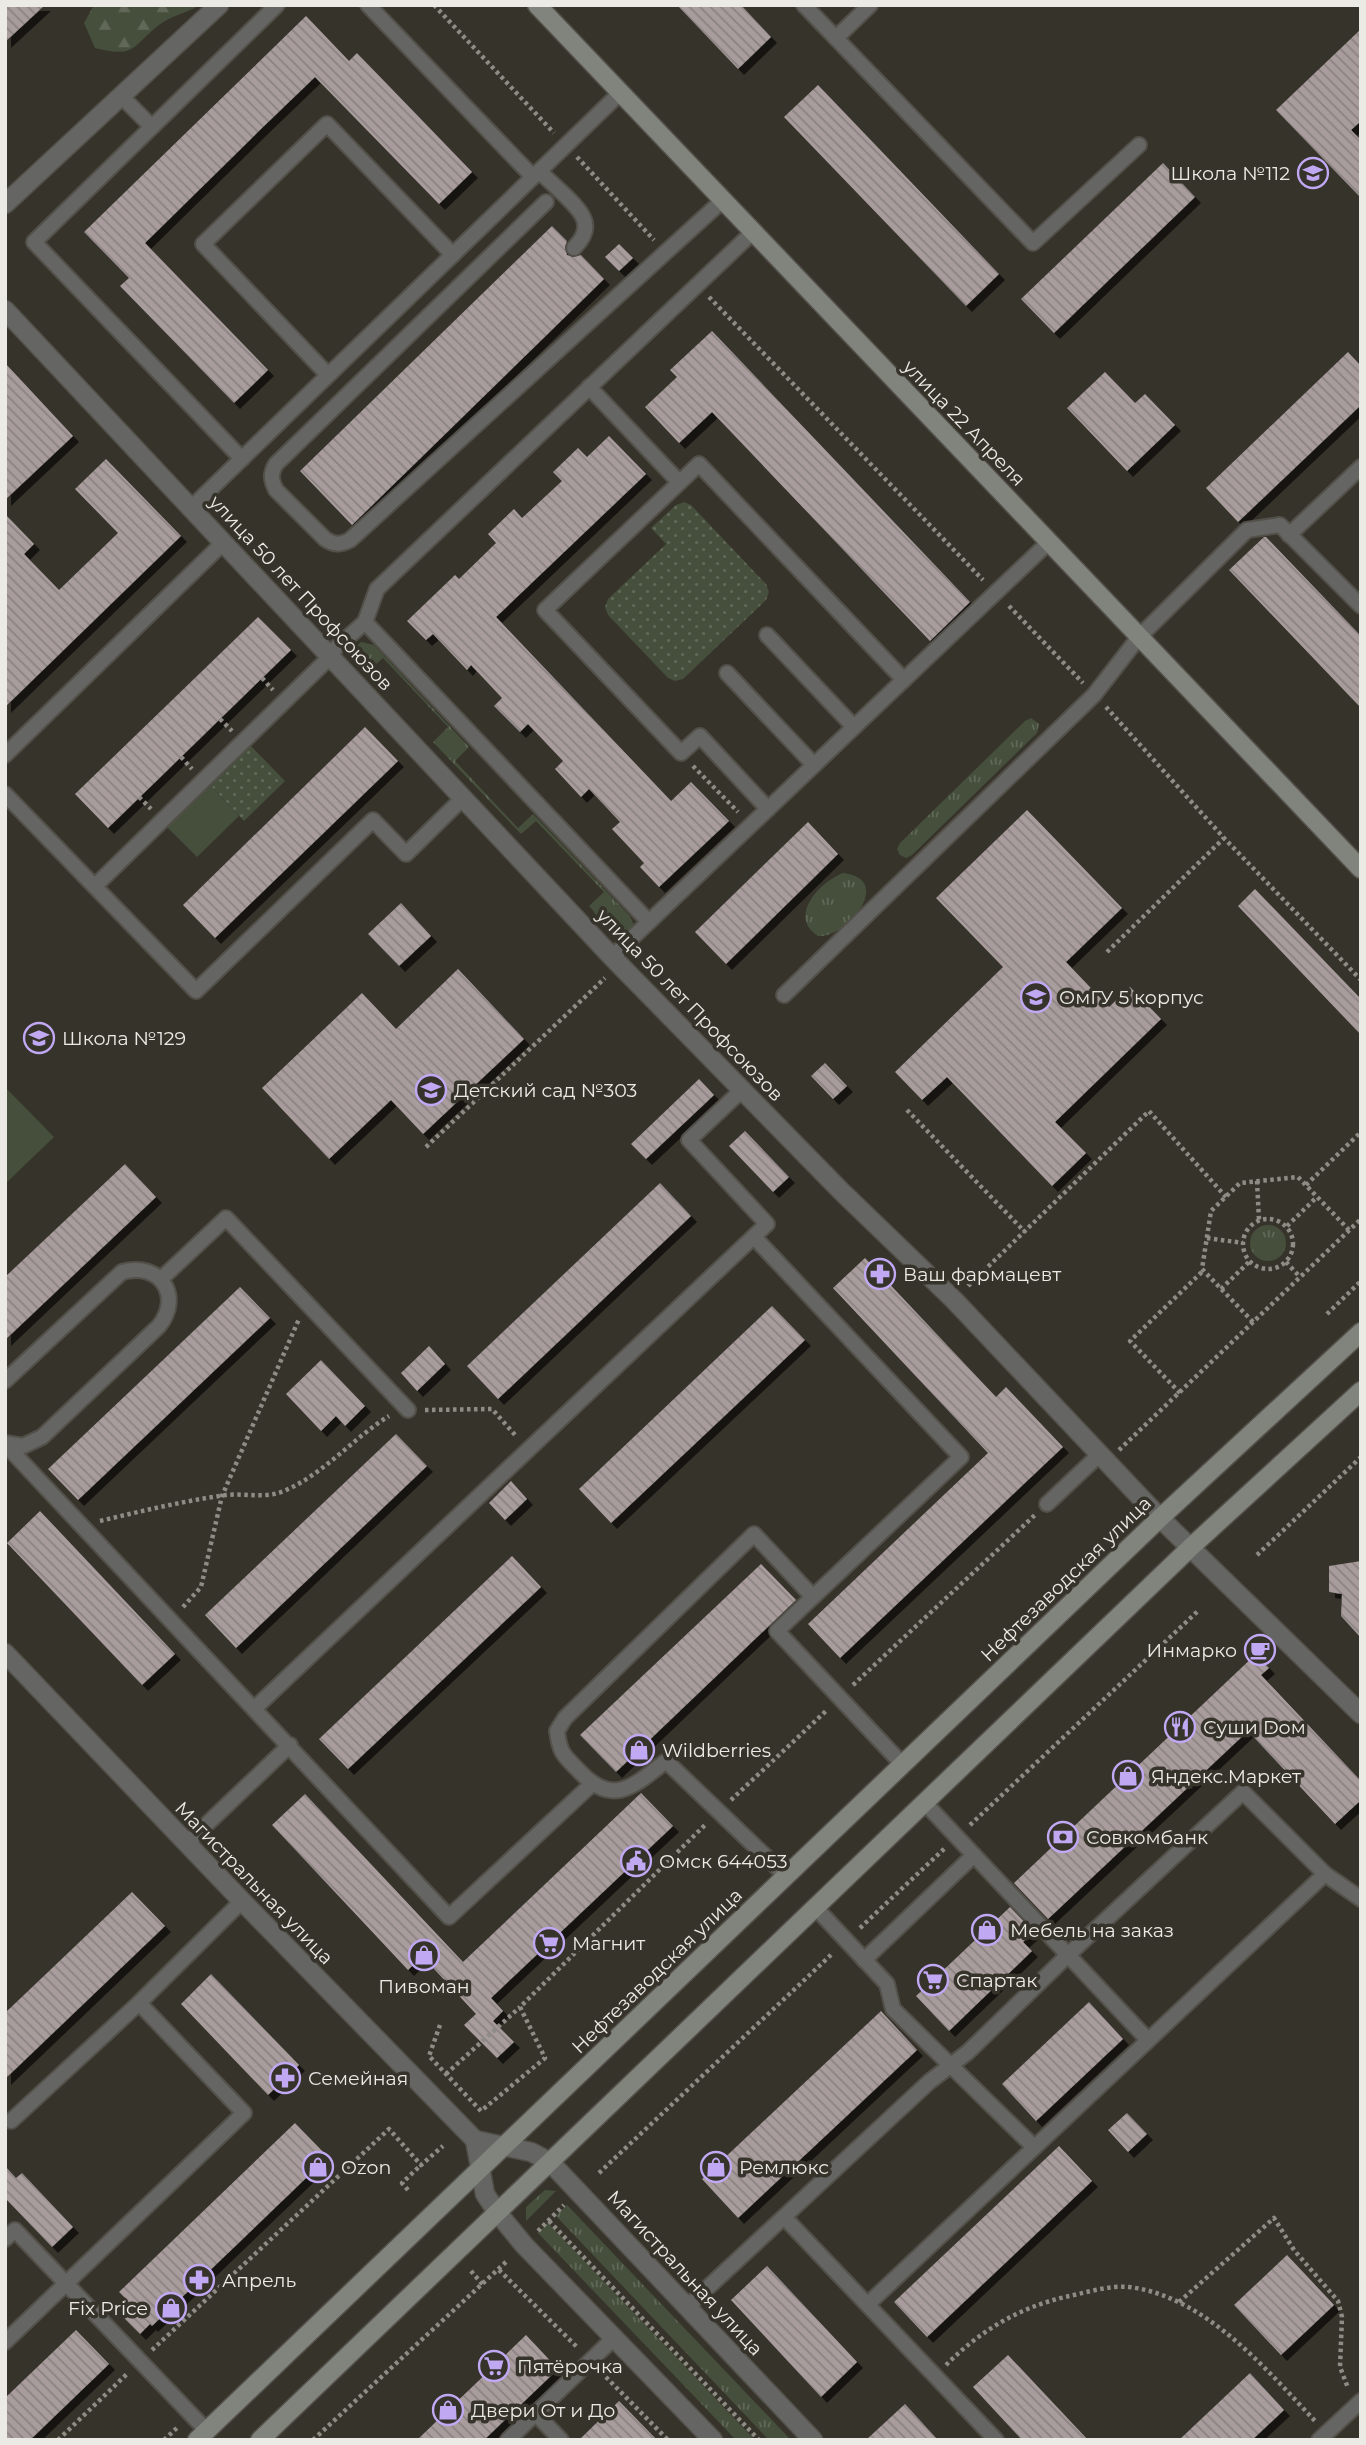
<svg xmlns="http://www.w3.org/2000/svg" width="1366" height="2445" font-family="Montserrat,sans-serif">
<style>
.grass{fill:url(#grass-tufts)}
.forest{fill:url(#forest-firs)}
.park{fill:url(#park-dots)}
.pitch{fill:#464f3c}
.building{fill:url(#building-back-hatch);filter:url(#shadow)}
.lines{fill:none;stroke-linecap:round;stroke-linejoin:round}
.lane-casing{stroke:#535049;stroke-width:18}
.street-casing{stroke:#535049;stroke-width:21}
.secondary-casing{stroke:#535049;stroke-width:21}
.path{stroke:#8e8c85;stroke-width:4.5;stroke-dasharray:3.5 3.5;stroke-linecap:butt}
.lane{stroke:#656663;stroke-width:14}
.street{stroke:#656663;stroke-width:18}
.secondary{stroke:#81837d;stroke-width:18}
.labels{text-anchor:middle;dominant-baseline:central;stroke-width:7;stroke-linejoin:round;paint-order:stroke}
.poi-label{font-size:19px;fill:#eceae5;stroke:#36332b;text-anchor:start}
.street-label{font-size:19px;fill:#eceae5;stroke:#36332b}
</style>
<defs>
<pattern id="grass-tufts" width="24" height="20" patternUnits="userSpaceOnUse" patternTransform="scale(1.75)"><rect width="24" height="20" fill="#464f3c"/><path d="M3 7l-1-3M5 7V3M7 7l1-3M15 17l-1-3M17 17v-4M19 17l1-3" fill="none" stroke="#616858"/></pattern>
<pattern id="forest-firs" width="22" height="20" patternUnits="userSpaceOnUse" patternTransform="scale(1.75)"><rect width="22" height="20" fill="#464f3c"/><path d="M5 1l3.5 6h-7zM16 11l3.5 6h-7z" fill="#616858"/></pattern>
<pattern id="park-dots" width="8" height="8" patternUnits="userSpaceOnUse" patternTransform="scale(1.75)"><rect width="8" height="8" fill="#464f3c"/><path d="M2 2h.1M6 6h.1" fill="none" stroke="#616858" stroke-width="1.8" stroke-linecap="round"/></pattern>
<pattern id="building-back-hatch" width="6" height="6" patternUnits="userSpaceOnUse" patternTransform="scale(1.75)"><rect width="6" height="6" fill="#a89c9c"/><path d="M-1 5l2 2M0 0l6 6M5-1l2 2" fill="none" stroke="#8b8282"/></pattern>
<filter id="shadow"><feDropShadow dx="6" dy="6" stdDeviation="0" flood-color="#0009"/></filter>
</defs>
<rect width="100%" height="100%" fill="#36332b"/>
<g class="grass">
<path d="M361 642 374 645 469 747 455 761 518 828 533 814 630 916 634 925 627 935C611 936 599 917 589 906L604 892 536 821 521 834 433 742 448 727 383 658 367 672C358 663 347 653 361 642Z"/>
<polygon points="1031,718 1039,724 1037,733 912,855 906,858 900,855 897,849 900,843 1025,721"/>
<path d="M843 873C895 879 847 938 818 936 787 916 820 882 843 873Z"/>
<circle cx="1268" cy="1243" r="18"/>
<polygon points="545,2190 556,2191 526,2221 526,2207"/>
<polygon points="567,2205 791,2440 769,2440 556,2216"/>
<polygon points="548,2223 755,2440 736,2440 538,2233"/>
</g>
<path class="forest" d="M94 5H196L195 8C184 13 169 17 159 25 130 48 136 58 95 48L84 23Z"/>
<g class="park">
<polygon points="684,502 691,505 766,584 769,592 766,600 683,679 675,681 668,678 608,615 605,607 608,599 666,544 651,528 676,505"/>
<polygon points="249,744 285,781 244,821 208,783"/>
</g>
<g class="pitch">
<polygon points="208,783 239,816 197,857 165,825"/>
<polygon points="5,1087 54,1137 5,1184"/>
</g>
<g class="building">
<polygon points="5,5 45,5 5,42"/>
<polygon points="677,5 741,5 771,37 738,69"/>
<polygon points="306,16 349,61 357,53 472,172 439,204 315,77 263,127 145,243 268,370 234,403 120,286 129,278 84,232"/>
<polygon points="1361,29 1361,121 1351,130 1361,140 1361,198 1276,110"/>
<polygon points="818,85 999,274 966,306 784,117"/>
<polygon points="1163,163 1195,197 1054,333 1021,299"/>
<polygon points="552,226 567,241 565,247 567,255 573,257 581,255 604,279 352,525 300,471"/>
<polygon points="619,244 633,258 619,271 605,257"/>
<polygon points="712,331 970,602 930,641 712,412 679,443 645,407 677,377 670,370"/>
<polygon points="1348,352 1361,366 1361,405 1238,522 1206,488"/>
<polygon points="5,363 73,436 5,500"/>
<polygon points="1105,372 1135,403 1145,394 1175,425 1127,471 1067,408"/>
<polygon points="609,436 646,474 496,617 671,801 691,782 729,821 659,887 640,867 644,863 612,829 620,822 589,789 581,797 555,769 563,761 528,724 520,732 494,706 502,698 471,665 467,670 433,634 426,640 407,621 455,575 459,579 496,543 488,534 514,509 522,518 562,481 553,472 578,448 587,457"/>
<polygon points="106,459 181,536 5,707 5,514 34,544 24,554 59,590 118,533 75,489"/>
<polygon points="1264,537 1266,537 1361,636 1361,708 1229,570"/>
<polygon points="258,617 291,650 108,828 75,794"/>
<polygon points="365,727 398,761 215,938 183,905"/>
<polygon points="1027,810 1122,908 1066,962 1109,1007 1130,987 1161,1019 1055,1122 1086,1153 1052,1186 947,1077 922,1100 895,1072 1003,967 936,898"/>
<polygon points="808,822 838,854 726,964 695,932"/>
<polygon points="1255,889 1361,999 1361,1035 1238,906"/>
<polygon points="401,903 431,936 399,966 368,934"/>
<polygon points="458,969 524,1039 423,1134 391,1100 329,1159 262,1088 362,993 396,1029"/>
<polygon points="825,1063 847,1086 833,1099 811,1076"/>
<polygon points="699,1079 714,1095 646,1159 631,1144"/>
<polygon points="745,1131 789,1177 773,1192 729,1146"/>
<polygon points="125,1164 156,1197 5,1340 5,1277"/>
<polygon points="660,1183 691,1216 498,1399 467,1366"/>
<polygon points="865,1258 996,1397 1006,1387 1063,1447 840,1658 808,1624 988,1453 833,1288"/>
<polygon points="240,1287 270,1318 78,1500 48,1469"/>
<polygon points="772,1306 805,1340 611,1523 579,1489"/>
<polygon points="429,1346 445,1364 417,1391 401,1373"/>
<polygon points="321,1360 365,1406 345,1426 336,1416 321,1431 286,1394"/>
<polygon points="396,1434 427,1466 236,1648 205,1615"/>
<polygon points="511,1481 527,1499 505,1520 489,1503"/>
<polygon points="40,1511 175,1654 142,1685 7,1543"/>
<polygon points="512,1556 541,1587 348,1769 319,1739"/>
<polygon points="1361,1561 1361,1638 1341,1616 1342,1594 1329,1592 1329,1566"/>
<polygon points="761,1564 796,1600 616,1772 580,1735"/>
<polygon points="1256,1654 1269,1668 1261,1675 1361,1781 1361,1800 1335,1824 1248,1731 1048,1919 1014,1883"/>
<polygon points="641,1793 673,1826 491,1998 503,2011 493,2021 514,2042 497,2058 464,2025 476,2014 422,1956 408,1970 272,1825 305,1794 463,1962"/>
<polygon points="132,1892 165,1926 5,2079 5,2013"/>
<polygon points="1010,1907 1034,1932 1023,1942 1032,1951 949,2031 916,1996"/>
<polygon points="211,1974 299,2065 268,2095 181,2004"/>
<polygon points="1089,2002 1123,2039 1036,2121 1002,2084"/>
<polygon points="881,2011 917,2050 738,2218 702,2179"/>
<polygon points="1127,2113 1147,2134 1128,2152 1108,2130"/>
<polygon points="295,2123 328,2157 152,2326 150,2324 140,2334 115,2309 126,2299 119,2292"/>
<polygon points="1059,2146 1092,2181 927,2337 894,2302"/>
<polygon points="5,2166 16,2178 22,2173 73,2227 52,2247 5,2198"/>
<polygon points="1287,2255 1334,2305 1281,2355 1234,2305"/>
<polygon points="767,2266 857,2362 821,2397 731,2300"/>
<polygon points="76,2330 109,2364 30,2440 5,2440 5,2398"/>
<polygon points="526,2335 558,2369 484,2440 417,2440"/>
<polygon points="1008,2355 1088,2440 1022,2440 973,2387"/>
<polygon points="1250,2373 1284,2410 1252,2440 1179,2440"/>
<polygon points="619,2401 657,2440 579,2440"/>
<polygon points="905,2404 938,2440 866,2440"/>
</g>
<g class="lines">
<g class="lane-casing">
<g id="lane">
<polyline points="368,5 533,177"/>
<polyline points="804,5 1033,243 1139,145"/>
<polyline points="836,38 870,5"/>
<polyline points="122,97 152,127"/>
<path d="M539 171C550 182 577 204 583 217 589 229 582 240 574 248"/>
<path d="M546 202 276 464C270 474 271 480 276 490L325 539C334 545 340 545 350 540L723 200"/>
<polyline points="328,375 203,244 327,124 453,255"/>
<polyline points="589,387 679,482"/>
<polyline points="242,459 34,242 277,5"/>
<polyline points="192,507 620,93"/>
<polyline points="1289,535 1361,467"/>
<polyline points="365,622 649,922"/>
<polyline points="767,635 854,727"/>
<polyline points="328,655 365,622 377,589 753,232"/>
<polyline points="727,673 814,765"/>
<polyline points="5,755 224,542"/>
<polyline points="5,794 196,991 373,820 406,854 463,798"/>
<polyline points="768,809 700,736 681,753 545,610 699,464 904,680"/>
<polyline points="95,886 330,657"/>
<polyline points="612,957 1049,542"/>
<polyline points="784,995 1094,695 1139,637 1247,530 1280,525 1361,606"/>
<polyline points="754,1237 961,1457 777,1631 903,1765"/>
<polyline points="161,1279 226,1218 408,1410"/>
<path d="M5 1381 122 1272C160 1261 183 1296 159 1326L42 1437 23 1446 5 1443"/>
<polyline points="5,1444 449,1917 592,1784"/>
<polyline points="1047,1504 1099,1455"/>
<polyline points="255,1708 767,1224 689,1140 742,1090"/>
<polyline points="924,1802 1148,2040"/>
<polyline points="187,1843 290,1745"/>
<path d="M786 1876 666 1761C635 1785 614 1807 581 1773 564 1755 560 1755 557 1731L565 1718 754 1534 813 1597"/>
<polyline points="815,1907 887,1984 893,2009 1034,2147"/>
<polyline points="864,1960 974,1855"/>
<polyline points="11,2121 139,2003 242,1901"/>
<polyline points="784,2217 996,2440"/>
<polyline points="5,2239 15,2230 206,2430"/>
<polyline points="868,2304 1325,1874"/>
<polyline points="688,2306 929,2082 968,2052 1068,1955 1243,1792 1325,1874 1361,1899"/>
<polyline points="5,2342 244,2113 139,2003"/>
<polyline points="535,2413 561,2440"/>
<polyline points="508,2440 615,2337"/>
<polyline points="1319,2440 1361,2401"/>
</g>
</g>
<g class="street-casing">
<g id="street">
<polyline points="5,204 219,5"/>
<polyline points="5,310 612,957 841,1191 954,1300 1160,1518 1361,1714"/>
<polyline points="5,1653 242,1901 475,2140 485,2194 497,2212 524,2245 713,2440"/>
<polyline points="475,2140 531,2152 550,2162 813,2440"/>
</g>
</g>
<g class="secondary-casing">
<g id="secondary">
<polyline points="537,5 1361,869"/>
<polyline points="197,2440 1160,1518 1361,1332"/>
<polyline points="260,2440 1191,1547 1361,1391"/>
</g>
</g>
<g class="path">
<polyline points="434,5 554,133"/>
<polyline points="577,157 654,240"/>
<polyline points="709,297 983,580"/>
<polyline points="1009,606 1083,683"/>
<polyline points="262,678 273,690"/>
<polyline points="1106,707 1224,838 1361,980"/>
<polyline points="220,719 232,731"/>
<polyline points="181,757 192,769"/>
<polyline points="693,766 738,812"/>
<polyline points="139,797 151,809"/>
<polyline points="1107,952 1224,838"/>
<polyline points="907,1110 1025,1232"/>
<polyline points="426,1147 605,978"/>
<polyline points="1257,1181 1259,1220"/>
<polyline points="1306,1185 1361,1132"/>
<circle cx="1268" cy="1244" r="25"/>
<polyline points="1287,1226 1317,1197"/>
<polyline points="1207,1238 1243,1243"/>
<polyline points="1286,1262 1300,1277"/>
<polyline points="968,1286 1149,1111 1226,1197"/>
<polyline points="1221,1289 1250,1261"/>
<polyline points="1327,1314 1361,1281"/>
<polyline points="1253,1322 1202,1269 1211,1211 1240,1183 1298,1177 1349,1230"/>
<polyline points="1180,1393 1130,1341 1204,1270"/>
<polyline points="425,1410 492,1409 516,1436"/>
<polyline points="1119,1450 1361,1219"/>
<path d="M100 1521C142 1511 183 1501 226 1495 246 1493 265 1499 284 1491 324 1474 353 1438 389 1416"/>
<polyline points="1257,1555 1361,1457"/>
<polyline points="183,1607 201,1587 222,1496 299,1319"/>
<polyline points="853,1685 1036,1514"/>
<polyline points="731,1800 827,1710"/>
<polyline points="970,1825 1199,1610"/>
<polyline points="860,1928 945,1848"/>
<polyline points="440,2025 429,2056 481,2111 545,2058 520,2007 707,1823"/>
<polyline points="446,2074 520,2007"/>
<polyline points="599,2173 833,1953"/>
<polyline points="408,2190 402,2183 421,2165"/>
<polyline points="549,2221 759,2440"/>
<polyline points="538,2231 564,2205"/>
<polyline points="499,2270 578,2348"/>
<polyline points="471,2271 483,2285"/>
<polyline points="1179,2302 1274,2218 1294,2250 1338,2301 1342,2317 1340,2367 1348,2388"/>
<polyline points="152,2350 389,2129 421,2165 443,2146"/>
<path d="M946 2365C980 2331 1018 2308 1065 2297 1085 2293 1108 2285 1129 2287 1205 2296 1266 2369 1316 2422"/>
<polyline points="601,2372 668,2440"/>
<polyline points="58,2440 128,2373"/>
<polyline points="164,2440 179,2426"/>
<polyline points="313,2440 507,2261"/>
</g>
<use href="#lane" class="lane"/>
<use href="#street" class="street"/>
<use href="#secondary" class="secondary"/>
</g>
<defs>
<g id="school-ring" transform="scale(1.575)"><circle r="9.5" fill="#36332b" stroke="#c0a8f3" stroke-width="1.5"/><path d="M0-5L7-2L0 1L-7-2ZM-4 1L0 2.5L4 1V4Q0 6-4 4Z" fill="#c0a8f3"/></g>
<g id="university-ring" transform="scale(1.575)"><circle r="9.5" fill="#36332b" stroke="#c0a8f3" stroke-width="1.5"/><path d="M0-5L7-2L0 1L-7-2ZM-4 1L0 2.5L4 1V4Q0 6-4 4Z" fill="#c0a8f3"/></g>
<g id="pharmacy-ring" transform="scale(1.575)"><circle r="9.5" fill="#36332b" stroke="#c0a8f3" stroke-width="1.5"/><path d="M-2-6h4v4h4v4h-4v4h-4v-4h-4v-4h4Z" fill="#c0a8f3"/></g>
<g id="cafe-ring" transform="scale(1.575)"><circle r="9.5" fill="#36332b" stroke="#c0a8f3" stroke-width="1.5"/><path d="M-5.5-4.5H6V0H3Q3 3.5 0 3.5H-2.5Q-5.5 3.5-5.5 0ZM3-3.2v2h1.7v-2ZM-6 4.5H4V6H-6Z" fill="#c0a8f3"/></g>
<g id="restaurant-ring" transform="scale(1.575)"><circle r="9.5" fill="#36332b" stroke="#c0a8f3" stroke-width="1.5"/><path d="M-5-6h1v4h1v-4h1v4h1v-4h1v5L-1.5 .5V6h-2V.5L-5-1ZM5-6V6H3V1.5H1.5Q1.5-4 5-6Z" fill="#c0a8f3"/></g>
<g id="shop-ring" transform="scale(1.575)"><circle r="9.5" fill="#36332b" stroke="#c0a8f3" stroke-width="1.5"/><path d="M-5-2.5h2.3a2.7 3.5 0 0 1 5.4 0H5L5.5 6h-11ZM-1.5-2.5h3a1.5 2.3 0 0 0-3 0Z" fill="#c0a8f3"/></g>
<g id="bank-ring" transform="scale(1.575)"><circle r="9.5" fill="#36332b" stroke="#c0a8f3" stroke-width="1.5"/><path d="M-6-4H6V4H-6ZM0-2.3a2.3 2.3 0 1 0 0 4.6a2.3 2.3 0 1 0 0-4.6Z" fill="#c0a8f3"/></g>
<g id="civic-ring" transform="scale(1.575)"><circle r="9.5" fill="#36332b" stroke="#c0a8f3" stroke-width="1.5"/><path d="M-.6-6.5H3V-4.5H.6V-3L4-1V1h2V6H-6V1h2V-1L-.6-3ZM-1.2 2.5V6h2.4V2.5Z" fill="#c0a8f3"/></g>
<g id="supermarket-ring" transform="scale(1.575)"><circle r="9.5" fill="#36332b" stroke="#c0a8f3" stroke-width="1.5"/><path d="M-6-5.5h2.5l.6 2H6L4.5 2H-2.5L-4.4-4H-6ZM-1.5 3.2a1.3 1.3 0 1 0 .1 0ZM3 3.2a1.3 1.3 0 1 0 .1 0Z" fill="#c0a8f3"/></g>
</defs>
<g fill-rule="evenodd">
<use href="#school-ring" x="1313" y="173"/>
<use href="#university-ring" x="1036" y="997"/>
<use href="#school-ring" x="39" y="1038"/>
<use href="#school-ring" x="431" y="1090"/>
<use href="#pharmacy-ring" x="880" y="1274"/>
<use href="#cafe-ring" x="1260" y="1650"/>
<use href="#restaurant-ring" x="1180" y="1727"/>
<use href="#shop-ring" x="639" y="1750"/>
<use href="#shop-ring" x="1128" y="1776"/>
<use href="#bank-ring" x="1063" y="1837"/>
<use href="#civic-ring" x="636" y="1861"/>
<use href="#shop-ring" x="987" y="1930"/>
<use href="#supermarket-ring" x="549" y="1943"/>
<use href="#shop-ring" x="424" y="1955"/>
<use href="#supermarket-ring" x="933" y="1980"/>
<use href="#pharmacy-ring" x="285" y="2078"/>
<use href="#shop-ring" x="318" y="2167"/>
<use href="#shop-ring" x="716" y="2167"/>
<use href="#pharmacy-ring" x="199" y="2280"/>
<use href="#shop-ring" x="171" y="2308"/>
<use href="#supermarket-ring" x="494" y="2366"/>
<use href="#shop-ring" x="448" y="2410"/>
</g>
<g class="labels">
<g class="poi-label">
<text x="1290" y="173" text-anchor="end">Школа №112</text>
<text x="1059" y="997">ОмГУ 5 корпус</text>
<text x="62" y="1038">Школа №129</text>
<text x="454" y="1090">Детский сад №303</text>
<text x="903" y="1274">Ваш фармацевт</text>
<text x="1237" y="1650" text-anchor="end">Инмарко</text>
<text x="1203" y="1727">Суши Dом</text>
<text x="662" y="1750">Wildberries</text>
<text x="1151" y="1776">Яндекс.Маркет</text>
<text x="1086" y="1837">Совкомбанк</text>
<text x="659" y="1861">Омск 644053</text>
<text x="1010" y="1930">Мебель на заказ</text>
<text x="572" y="1943">Магнит</text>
<text x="956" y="1980">Спартак</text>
<text x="424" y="1986" text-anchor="middle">Пивоман</text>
<text x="308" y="2078">Семейная</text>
<text x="341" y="2167">Ozon</text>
<text x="739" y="2167">Ремлюкс</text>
<text x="222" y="2280">Апрель</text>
<text x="148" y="2308" text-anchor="end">Fix Price</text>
<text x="517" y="2366">Пятёрочка</text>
<text x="471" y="2410">Двери От и До</text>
</g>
<g class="street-label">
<text transform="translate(964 423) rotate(46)">улица 22 Апреля</text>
<text transform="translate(301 593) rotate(47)">улица 50 лет Профсоюзов</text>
<text transform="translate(690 1005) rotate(46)">улица 50 лет Профсоюзов</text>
<text transform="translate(1066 1579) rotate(-44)">Нефтезаводская улица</text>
<text transform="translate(254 1883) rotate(46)">Магистральная улица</text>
<text transform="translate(657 1971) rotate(-44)">Нефтезаводская улица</text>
<text transform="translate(685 2273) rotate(47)">Магистральная улица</text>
</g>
</g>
<rect width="1366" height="2445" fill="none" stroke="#eceae5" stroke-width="14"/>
</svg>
